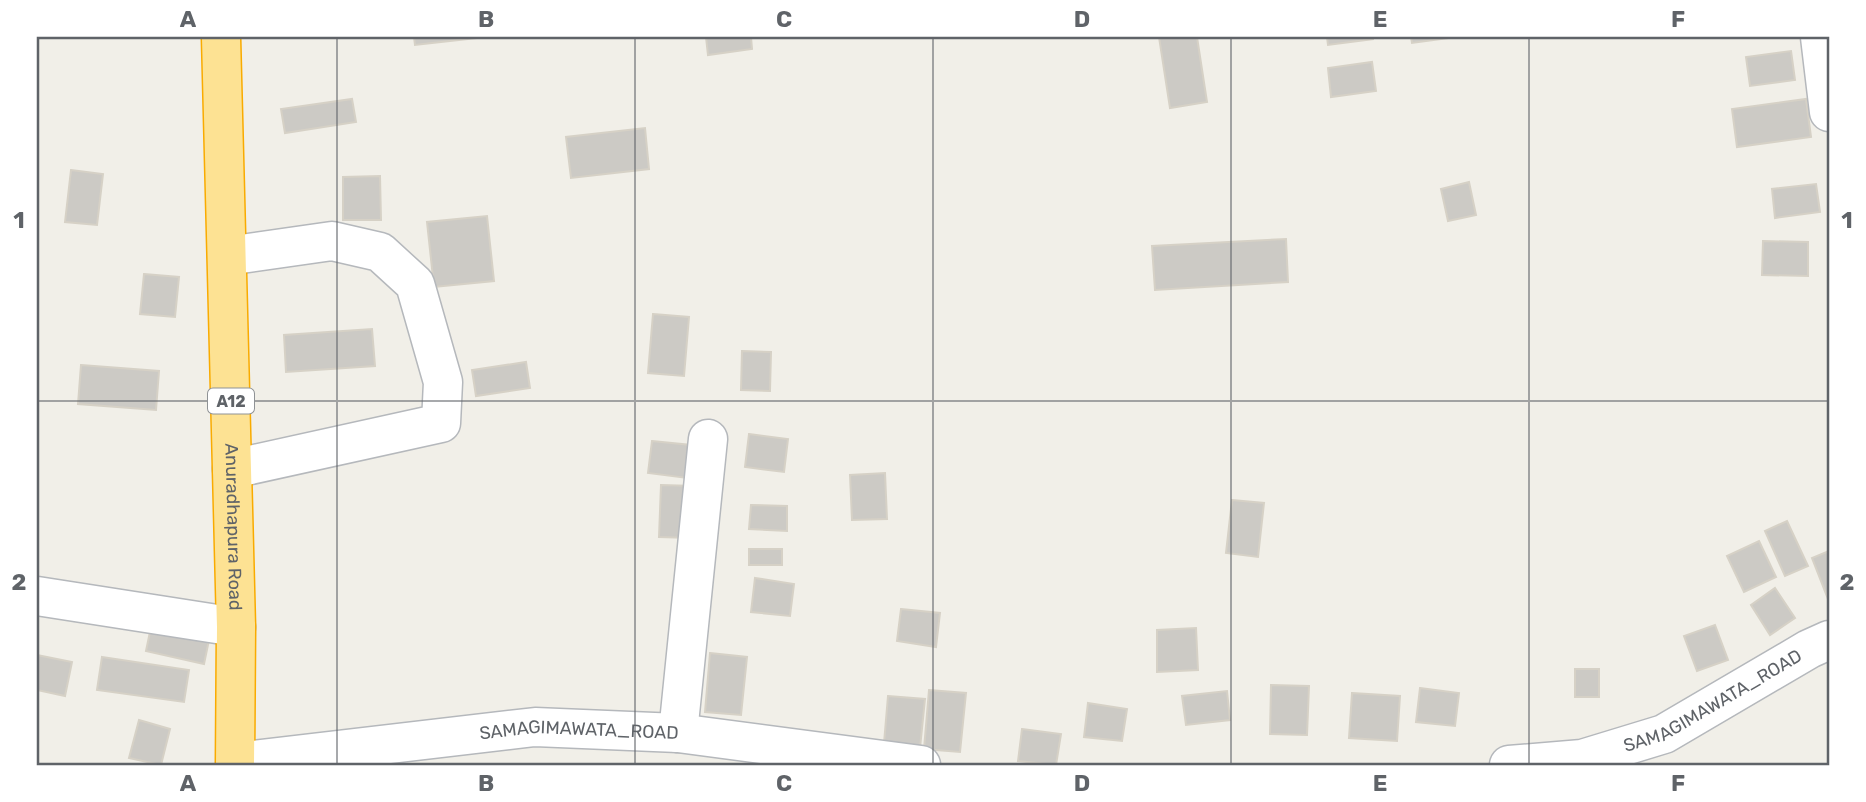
<svg xmlns="http://www.w3.org/2000/svg" width="1866" height="802" font-family="Rubik,sans-serif">
<style>
.building{fill:#cccac5;stroke:#d6d1c6;stroke-width:2}
.lines{fill:none;stroke-linecap:round;stroke-linejoin:round}
.minor-casing{stroke:#b5b8bc;stroke-width:41}
.highway-casing{stroke:#f9ab00;stroke-width:41}
.minor{stroke:#fff;stroke-width:38}
.highway{stroke:#fde293;stroke-width:38}
.grid{fill:none;stroke:#5f6368;stroke-width:2;stroke-opacity:0.55}
.labels{text-anchor:middle;dominant-baseline:central;stroke-width:5;stroke-linejoin:round;paint-order:stroke}
.shield{fill:#fff;stroke:#8f9295;stroke-width:2}
.shield-label{font-size:16px;font-weight:bold;fill:#5f6368}
.street-label{font-size:18px;fill:#5f6368;stroke:#fff}
.neatline{fill:none;stroke:#5f6368;stroke-width:2.5}
.grid-label{font-size:23px;text-anchor:middle;font-weight:bold;fill:#5f6368}
</style>
<rect width="100%" height="100%" fill="#f1efe8"/>
<g class="building">
<polygon points="414,37 476,37 476,38 415,45"/>
<polygon points="706,37 751,37 752,49 708,55"/>
<polygon points="1159,37 1197,37 1207,102 1170,108"/>
<polygon points="1327,37 1373,37 1373,39 1328,45"/>
<polygon points="1411,37 1456,37 1412,43"/>
<polygon points="1791,51 1795,80 1750,86 1746,57"/>
<polygon points="1372,62 1376,91 1331,97 1328,68"/>
<polygon points="352,99 356,122 285,133 281,109"/>
<polygon points="1806,99 1811,137 1737,147 1732,109"/>
<polygon points="645,128 649,169 571,178 566,137"/>
<polygon points="71,170 103,174 97,225 65,222"/>
<polygon points="380,176 381,220 343,220 343,177"/>
<polygon points="1469,182 1476,215 1448,221 1441,189"/>
<polygon points="1816,184 1820,212 1775,218 1772,189"/>
<polygon points="487,216 494,281 434,287 427,222"/>
<polygon points="1286,239 1288,282 1155,290 1152,246"/>
<polygon points="1763,241 1808,242 1808,276 1762,275"/>
<polygon points="144,274 179,277 175,317 140,314"/>
<polygon points="653,314 689,317 684,376 648,373"/>
<polygon points="372,329 375,366 286,372 284,335"/>
<polygon points="742,351 771,352 770,391 741,390"/>
<polygon points="526,362 530,388 476,396 472,370"/>
<polygon points="81,365 159,371 156,410 78,404"/>
<polygon points="749,434 788,439 784,472 745,467"/>
<polygon points="652,441 691,445 687,478 648,473"/>
<polygon points="885,473 887,519 852,520 850,475"/>
<polygon points="661,485 694,486 692,538 659,537"/>
<polygon points="1232,500 1264,503 1258,557 1226,553"/>
<polygon points="751,505 787,506 787,531 749,529"/>
<polygon points="1787,521 1808,566 1785,576 1765,531"/>
<polygon points="1759,541 1776,577 1744,592 1727,556"/>
<rect x="749" y="549" width="33" height="16"/>
<polygon points="1829,551 1829,599 1828,599 1812,558"/>
<polygon points="755,578 794,584 790,616 751,612"/>
<polygon points="1775,588 1795,618 1770,635 1751,605"/>
<polygon points="901,609 940,613 936,647 897,641"/>
<polygon points="1715,625 1728,660 1697,671 1684,636"/>
<polygon points="151,627 209,640 204,664 146,651"/>
<polygon points="1196,628 1198,670 1157,672 1157,630"/>
<polygon points="710,653 747,657 741,715 705,712"/>
<polygon points="37,655 72,662 65,696 37,690"/>
<polygon points="102,657 189,670 184,702 97,690"/>
<rect x="1575" y="669" width="24" height="28"/>
<polygon points="1271,685 1309,686 1307,735 1270,734"/>
<polygon points="1420,688 1459,693 1455,726 1416,722"/>
<polygon points="929,690 966,693 960,752 924,749"/>
<polygon points="1227,691 1230,720 1186,725 1182,696"/>
<polygon points="1352,693 1400,696 1397,741 1349,738"/>
<polygon points="888,696 925,699 919,758 883,755"/>
<polygon points="1088,703 1127,709 1122,741 1084,737"/>
<polygon points="139,720 170,729 161,765 129,758"/>
<polygon points="1022,729 1061,734 1056,765 1018,761"/>
</g>
<g class="lines">
<g class="minor-casing">
<g id="minor">
<polyline points="1820,37 1829,112"/>
<polyline points="227,256 332,241 380,252 415,284 443,382 441,423 232,469"/>
<polyline points="37,596 236,627"/>
<polyline points="678,733 708,439"/>
<path id="s1" d="M236 762 535 727 678 733 921 765"/>
<path id="s2" d="M1509 765 1582 759 1664 734 1809 649 1829 640"/>
</g>
</g>
<g class="highway-casing">
<g id="highway">
<path id="s3" d="M221 37 236 627 235 765"/>
</g>
</g>
<use href="#minor" class="minor"/>
<use href="#highway" class="highway"/>
</g>
<path class="grid" d="M337 37V765M635 37V765M933 37V765M1231 37V765M1529 37V765M37 401H1829"/>
<g class="labels">
<rect class="shield" x="208" y="388.5" width="46" height="25" rx="5"/>
<g class="shield-label">
<text x="231" y="401">A12</text>
</g>
<g class="street-label">
<text stroke="none"><textPath href="#s3" startOffset="490">Anuradhapura Road</textPath></text>
<text stroke="none"><textPath href="#s2" startOffset="217">SAMAGIMAWATA_ROAD</textPath></text>
<text stroke="none"><textPath href="#s1" startOffset="345">SAMAGIMAWATA_ROAD</textPath></text>
</g>
</g>
<rect width="1866" height="802" fill="none" stroke="#ffffff" stroke-width="77"/>
<rect x="38" y="38" width="1790" height="726" class="neatline"/>
<g class="grid-label">
<text x="188" y="27">A</text>
<text x="486" y="27">B</text>
<text x="784" y="27">C</text>
<text x="1082" y="27">D</text>
<text x="1380" y="27">E</text>
<text x="1678" y="27">F</text>
<text x="19" y="228">1</text>
<text x="1847" y="228">1</text>
<text x="19" y="590">2</text>
<text x="1847" y="590">2</text>
<text x="188" y="791">A</text>
<text x="486" y="791">B</text>
<text x="784" y="791">C</text>
<text x="1082" y="791">D</text>
<text x="1380" y="791">E</text>
<text x="1678" y="791">F</text>
</g>
</svg>
